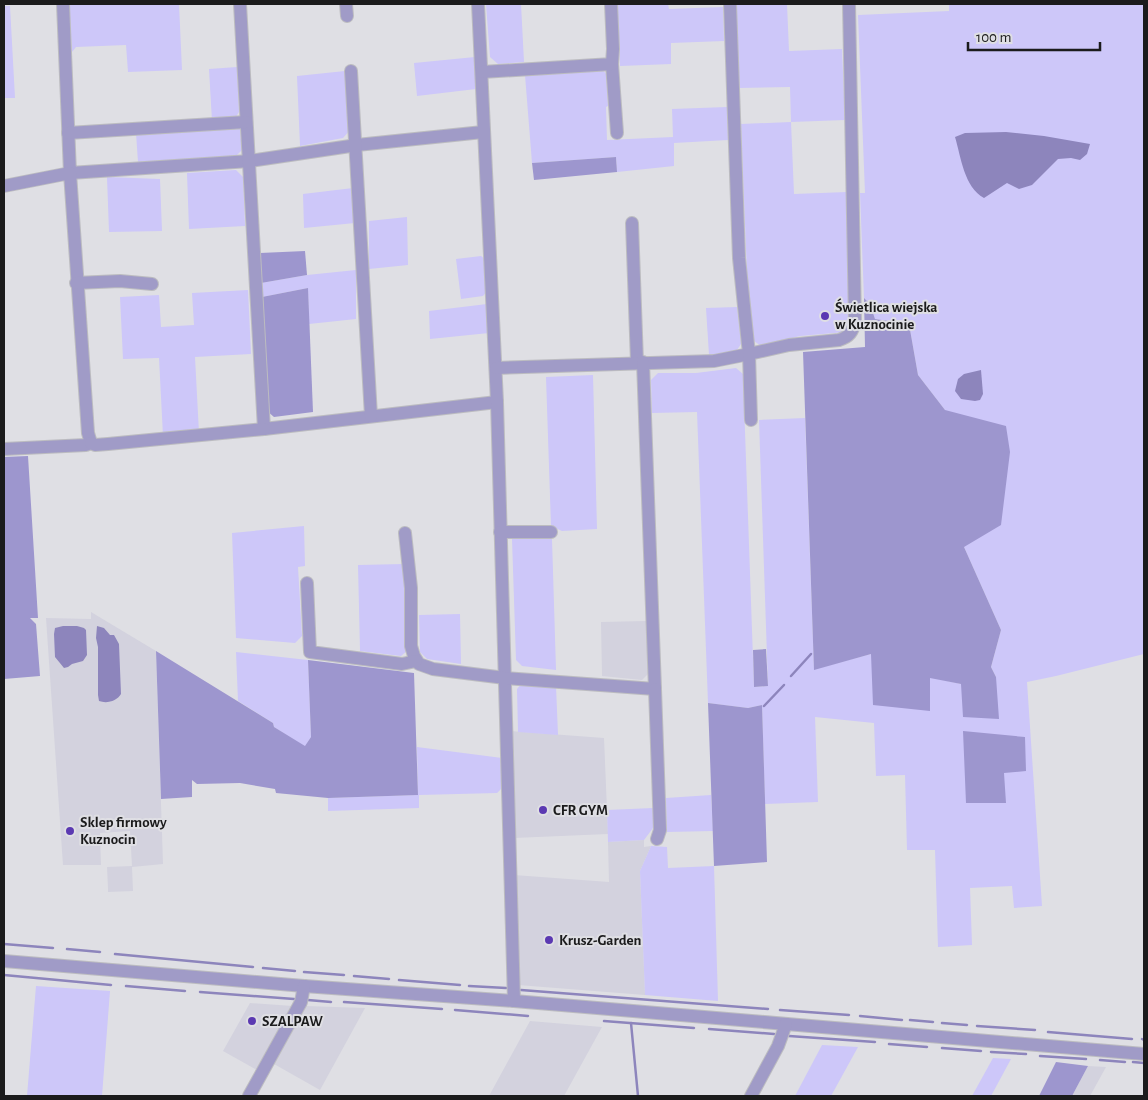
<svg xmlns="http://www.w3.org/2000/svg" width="1148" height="1100" font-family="'Alegreya Sans',sans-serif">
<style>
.built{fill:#d3d2de}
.green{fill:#cdc7f9;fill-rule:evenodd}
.forest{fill:#9d96ce}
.water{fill:#8d85bc}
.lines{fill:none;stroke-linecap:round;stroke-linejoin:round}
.stream{stroke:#8d85bc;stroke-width:2.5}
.minor-casing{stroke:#bcbcc0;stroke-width:14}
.minor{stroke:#a09bc7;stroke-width:12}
.poi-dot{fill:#5b39b2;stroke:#dfdfe4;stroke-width:2}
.labels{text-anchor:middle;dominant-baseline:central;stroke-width:4;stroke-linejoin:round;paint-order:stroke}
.poi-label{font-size:15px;font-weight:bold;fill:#1b1b1c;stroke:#dfdfe4;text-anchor:start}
</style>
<rect width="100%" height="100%" fill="#dfdfe4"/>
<g class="built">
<polygon points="91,612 156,651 163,864 132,867 133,891 108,892 108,888 107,867 132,866 130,831 100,833 101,865 63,865 46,618 91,619"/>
<polygon points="646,621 648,674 642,680 602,676 601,622"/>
<polygon points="510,731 604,738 608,834 514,838"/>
<polygon points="644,840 644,847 651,846 640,871 645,995 518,985 514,875 609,882 608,842"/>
<polygon points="250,1003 293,1006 257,1070 223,1051"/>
<polygon points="306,1006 365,1008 320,1090 274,1064"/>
<polygon points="530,1021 602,1027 564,1096 489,1096"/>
<polygon points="1088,1066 1106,1067 1090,1096 1072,1096"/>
</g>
<g class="green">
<polygon points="69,4 179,4 182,70 128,72 126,45 76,47 72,52"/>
<polygon points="486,4 521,4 524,62 498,64 490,57"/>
<polygon points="617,4 668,4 669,9 723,7 724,41 671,43 671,64 620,66"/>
<polygon points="736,4 787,4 789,51 842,49 845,120 791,122 794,194 847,192 851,326 845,332 800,336 761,346 754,341 747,273 741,124 791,122 790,87 739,88"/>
<path d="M949 4H1144V654L1056 676 1027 682 1042 906 1014 908 1012 886 970 888 972 945 938 947 935 850H907L905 775 876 776 874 723 815 717 818 802 765 804 762 705 748 708 708 703 697 412 652 413 651 380 658 373H696L736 368 743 374 754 687 768 686 759 420 805 418 814 669 871 654 930 677 961 684 996 677 991 667 1001 630 964 547 945 410 918 375 909 324 875 319 870 304 864 298 860 193H865L858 15 949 11ZM1024 737 1025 770 1003 772Z"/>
<polygon points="4,6 10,6 15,98 4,98"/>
<polygon points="475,57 476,89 417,96 414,63"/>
<polygon points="237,67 239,112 234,120 212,121 209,69"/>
<polygon points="602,69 606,74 608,106 606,107 607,140 673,137 672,109 727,107 728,140 674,143 674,166 617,172 616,157 532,163 525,75"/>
<polygon points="345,71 350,130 343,138 300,146 297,76"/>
<polygon points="240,129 242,150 235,157 138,162 136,133"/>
<polygon points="236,170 243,177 245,226 189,229 187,173"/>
<polygon points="107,177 160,179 162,231 109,232"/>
<polygon points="353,188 355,223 304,228 303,194"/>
<polygon points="407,217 408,265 369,269 369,221"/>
<polygon points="481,256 486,260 487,291 483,296 461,299 456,259"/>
<polygon points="356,270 356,319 309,324 308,288 262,297 261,283 307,275"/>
<polygon points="248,290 251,354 195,357 199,433 163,436 159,358 123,359 120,297 159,295 161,327 194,325 192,293"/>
<polygon points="487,304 489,333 430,339 429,311"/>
<polygon points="737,307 741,344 735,353 709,355 706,308"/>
<polygon points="593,375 597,529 562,531 551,526 546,377"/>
<polygon points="304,526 305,566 298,567 302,636 295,643 236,638 232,533"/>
<polygon points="512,539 552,539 556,670 522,666 516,660"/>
<polygon points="404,564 408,650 401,656 360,651 358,565"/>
<polygon points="460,614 461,664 427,659 420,652 419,615"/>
<polygon points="236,652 308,660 311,737 305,747 274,727 273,723 238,701"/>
<polygon points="523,682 556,686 558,735 518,732 517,689"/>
<polygon points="417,747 502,758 504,786 497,793 419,795 419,808 328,811 328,798 418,795"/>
<polygon points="711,795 713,831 667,832 666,798"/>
<polygon points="653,808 653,828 644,840 608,842 607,810"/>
<polygon points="651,846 667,847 668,868 714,866 718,1001 645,995 640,871"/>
<polygon points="36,986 110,991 102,1096 27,1096"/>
<polygon points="822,1045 858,1047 831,1096 795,1096"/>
<polygon points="993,1058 1011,1059 991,1096 972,1096"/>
</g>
<g class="forest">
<polygon points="616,157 617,172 534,180 532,163"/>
<polygon points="305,251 307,275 261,283 260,253"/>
<polygon points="308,288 313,412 274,417 267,411 262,297"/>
<polygon points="864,298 870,304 875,319 909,324 918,375 945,410 1006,426 1010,452 1001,525 964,547 1001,630 991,667 996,677 999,719 963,717 961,684 930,678 930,711 873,705 871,654 814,670 803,352 865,347"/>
<polygon points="28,456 38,618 30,618 36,624 40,676 4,679 4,457"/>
<polygon points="766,649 768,686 754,687 753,650"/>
<polygon points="156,651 273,723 274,727 305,746 311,737 308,660 414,673 418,795 328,798 276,793 275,789 240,783 197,784 192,780 192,797 161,799"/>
<polygon points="708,703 748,708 762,705 767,862 714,866"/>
<polygon points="963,731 1025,737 1026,771 1004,773 1006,803 966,803"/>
<polygon points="1056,1062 1088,1066 1072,1096 1039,1096"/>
</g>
<g class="water">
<path d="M1006 132 1044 136 1090 144 1087 154 1080 160 1071 158 1058 159 1032 185 1019 189 1007 183 984 198C964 187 961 157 955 137L965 133Z"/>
<polygon points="981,370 983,394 980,400 975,401 961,399 955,391 958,379 964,374"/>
<polygon points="77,626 84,628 86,630 87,655 83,661 72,664 68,667 64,668 55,657 54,634 55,628 63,626"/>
<path d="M97 626 104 628 110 635H114L119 644 121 694C117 701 107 704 99 701L98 695V647L96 638Z"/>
</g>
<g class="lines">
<g class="stream">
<polyline points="791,676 811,654"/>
<polyline points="764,706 784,685"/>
<polyline points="4,944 53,948"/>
<polyline points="67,949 100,952"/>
<polyline points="115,954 253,967"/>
<polyline points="263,968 295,971"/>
<polyline points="304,972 344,975"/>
<polyline points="4,975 111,985"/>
<polyline points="354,976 389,979"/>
<polyline points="399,980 460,985"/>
<polyline points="126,986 185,991"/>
<polyline points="469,986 506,988"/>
<polyline points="521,990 768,1009"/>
<polyline points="200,992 294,999"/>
<polyline points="308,1000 331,1002"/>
<polyline points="344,1002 442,1009"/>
<polyline points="455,1010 528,1016"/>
<polyline points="780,1010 849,1015"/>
<polyline points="860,1016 902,1020"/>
<polyline points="910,1020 933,1022"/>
<polyline points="604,1021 694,1028"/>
<polyline points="631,1023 638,1096"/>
<polyline points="942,1023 967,1025"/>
<polyline points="977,1026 1035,1030"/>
<polyline points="709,1029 774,1034"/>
<polyline points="1048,1032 1132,1039"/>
<polyline points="789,1036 875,1042"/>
<polyline points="1142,1039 1144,1040"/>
<polyline points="889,1044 927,1047"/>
<polyline points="942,1048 981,1051"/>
<polyline points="991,1052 1026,1054"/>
<polyline points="1040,1056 1086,1059"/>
<polyline points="1100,1060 1125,1062"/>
<polyline points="1133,1062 1144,1063"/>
</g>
<g class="minor-casing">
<g id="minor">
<polyline points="63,4 70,173 250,161 357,145 483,132"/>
<polyline points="240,4 264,429 497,402"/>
<polyline points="346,4 347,16"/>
<polyline points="478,4 497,402 514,1001"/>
<polyline points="612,64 617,133"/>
<polyline points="351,71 371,416"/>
<polyline points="482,72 612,64 613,49 611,4"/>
<polyline points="68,133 246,122"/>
<polyline points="4,186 70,173 88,433 91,443 86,445 4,449"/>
<polyline points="632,223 637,362"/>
<polyline points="76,283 120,281 152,284"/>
<polyline points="496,368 714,361 749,354 739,258 730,4"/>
<path d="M751 420 749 354 789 345 839 340C849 337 853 332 855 321L849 4"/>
<polyline points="91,443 95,445 108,444 264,429"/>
<polyline points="500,532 551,532"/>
<polyline points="405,533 411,588 411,646 414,656 419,664 433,669 505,678 655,689 643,362"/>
<polyline points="307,583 310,652 402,664 416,661"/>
<polyline points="655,689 660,830 657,839"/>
<polyline points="4,961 304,986 514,1001 1144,1054"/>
<polyline points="249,1096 301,1002 304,986"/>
<polyline points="751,1096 778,1046 786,1024"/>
</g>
</g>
<use href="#minor" class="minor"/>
</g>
<g class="poi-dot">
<circle cx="825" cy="316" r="5"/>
<circle cx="543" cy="810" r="5"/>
<circle cx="70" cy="831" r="5"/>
<circle cx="549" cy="940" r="5"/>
<circle cx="252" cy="1021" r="5"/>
</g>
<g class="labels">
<g class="poi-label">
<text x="835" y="307">Świetlica wiejska<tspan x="835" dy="17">w Kuznocinie</tspan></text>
<text x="553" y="810">CFR GYM</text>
<text x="80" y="822">Sklep firmowy<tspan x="80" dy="17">Kuznocin</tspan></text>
<text x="559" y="940">Krusz-Garden</text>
<text x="262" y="1021">SZALPAW</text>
</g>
</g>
<rect width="1148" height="1100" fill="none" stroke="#1b1b1c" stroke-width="10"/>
<path d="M968 42v8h132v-8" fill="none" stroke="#1b1b1c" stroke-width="2.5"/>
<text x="976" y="42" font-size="15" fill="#1b1b1c" stroke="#dfdfe4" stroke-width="4" paint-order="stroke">100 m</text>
</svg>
